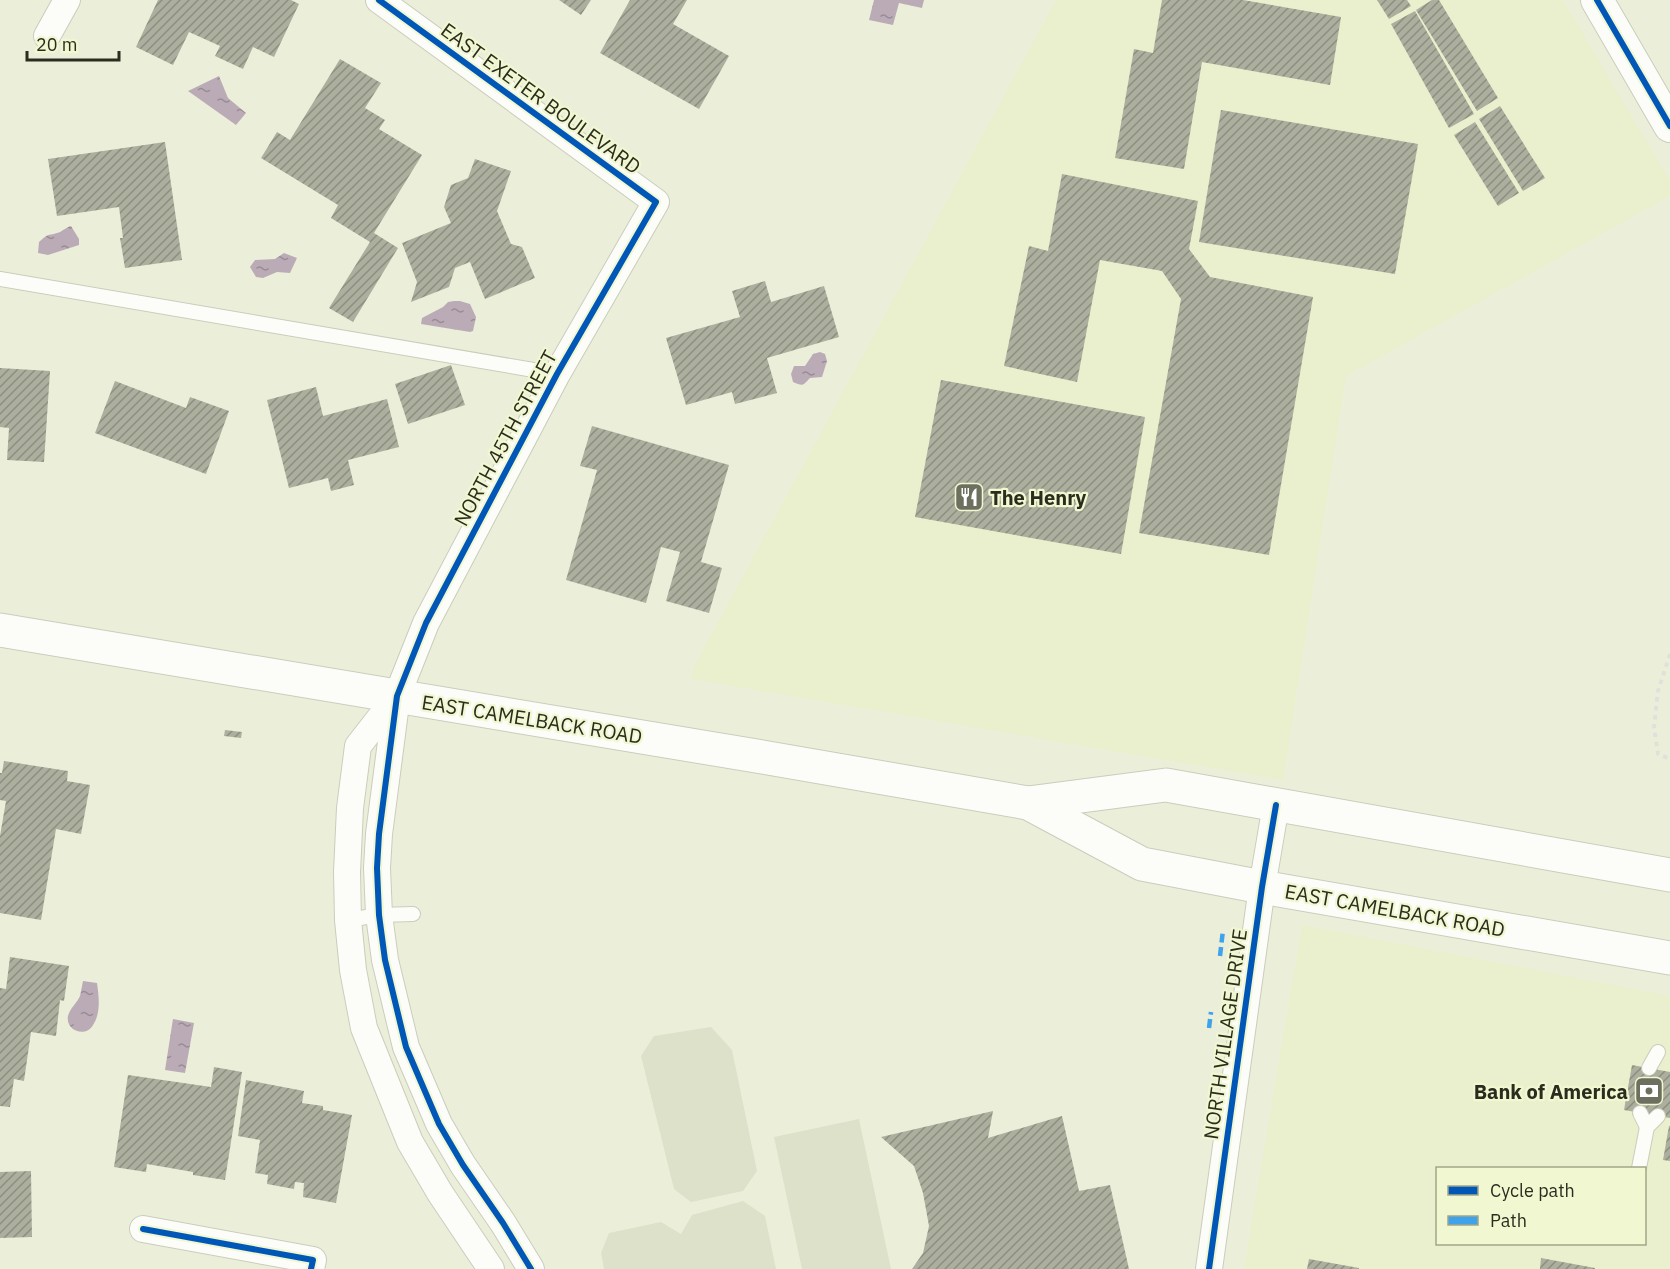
<svg xmlns="http://www.w3.org/2000/svg" width="1670" height="1269" font-family="'IBM Plex Sans',sans-serif">
<style>
.built{fill:#eaf0cd;fill-rule:evenodd}
.green{fill:#dde1c9}
.water{fill:url(#water-ripples)}
.building{fill:url(#building-hatch)}
.lines{fill:none;stroke-linecap:round;stroke-linejoin:round}
.service-casing{stroke:#cacdbc;stroke-width:16}
.minor-casing{stroke:#cacdbc;stroke-width:28}
.tertiary-casing{stroke:#cacdbc;stroke-width:34}
.primary-casing{stroke:#cacdbc;stroke-width:35}
.path{stroke:#e0e1db;stroke-width:4;stroke-dasharray:4.5 4.5;stroke-linecap:butt}
.service{stroke:#fcfdf9;stroke-width:14}
.minor{stroke:#fcfdf9;stroke-width:26}
.tertiary{stroke:#fcfdf9;stroke-width:32}
.primary{stroke:#fcfdf9;stroke-width:33}
.quiet{stroke:#3ea3ea;stroke-width:4.5;stroke-dasharray:9 4.5;stroke-linecap:butt}
.cycleway-casing{stroke:#f1f7d1;stroke-width:10}
.cycleway{stroke:#0057b8;stroke-width:6}
.labels{text-anchor:middle;dominant-baseline:central;stroke-width:4.5;stroke-linejoin:round;paint-order:stroke}
.street-label{font-size:20px;fill:#2a2c1e;stroke:#f1f7d1}
.poi-label{font-size:20px;font-weight:bold;fill:#2a2c1e;stroke:#f1f7d1;text-anchor:start}
</style>
<defs>
<pattern id="water-ripples" width="26" height="14" patternUnits="userSpaceOnUse" patternTransform="scale(1.5)"><rect width="26" height="14" fill="#bbabb7"/><path d="M2 4q2-2 4 0t4 0M15 11q2-2 4 0t4 0" fill="none" stroke="#988b94"/></pattern>
<pattern id="building-hatch" width="6" height="6" patternUnits="userSpaceOnUse" patternTransform="scale(1.5)"><rect width="6" height="6" fill="#acaf9e"/><path d="M-1 1l2-2M0 6l6-6M5 7l2-2" fill="none" stroke="#8c8f80"/></pattern>
</defs>
<rect width="100%" height="100%" fill="#ebefd9"/>
<g class="built">
<polygon points="1056,0 1563,0 1670,181 1670,196 1346,376 1283,780 691,679 692,670"/>
<path d="M1302 925 1670 996V1269H1244ZM1438 1168H1644V1244H1438Z"/>
</g>
<g class="green">
<polygon points="711,1027 732,1050 757,1171 743,1191 691,1202 674,1189 641,1056 654,1036"/>
<polygon points="859,1119 891,1269 802,1269 774,1137"/>
<polygon points="743,1201 765,1216 776,1269 604,1269 601,1253 609,1233 661,1222 681,1234 692,1215"/>
</g>
<g class="water">
<polygon points="874,0 924,0 922,8 899,3 893,25 869,20"/>
<polygon points="219,76 228,98 246,113 236,125 188,91"/>
<path d="M71 226 79 239V245L48 255 38 253 39 242C49 233 47 236 57 233 62 232 66 227 71 226Z"/>
<polygon points="284,253 297,258 290,273 277,272 263,278 256,277 250,267 255,260 275,259"/>
<polygon points="454,301 460,301 470,304 476,317 473,331 470,332 421,324 422,318 443,307 448,302"/>
<path d="M820 352 825 354 827 361 822 377 810 378C803 385 804 387 793 382L791 374 794 366H805L813 354Z"/>
<path d="M83 981 97 983C99 997 101 1013 93 1025 86 1038 65 1031 68 1016 70 1008 77 1003 80 996 81 991 82 986 83 981Z"/>
<polygon points="173,1019 194,1023 185,1073 165,1070"/>
</g>
<g class="building">
<polygon points="158,0 291,0 299,4 274,57 253,47 243,69 215,56 220,46 189,32 173,65 136,47"/>
<polygon points="559,0 591,0 581,15"/>
<polygon points="630,0 687,0 673,24 729,56 699,109 600,53"/>
<polygon points="1162,0 1243,0 1341,17 1330,85 1202,62 1184,169 1115,158 1134,49 1153,53"/>
<polygon points="1377,0 1407,0 1411,6 1389,19"/>
<polygon points="1432,0 1439,0 1498,98 1477,111 1416,10"/>
<polygon points="1415,11 1474,114 1449,128 1391,24"/>
<polygon points="340,59 381,83 365,108 385,120 379,129 422,155 374,233 398,248 353,322 329,308 370,242 331,218 338,205 261,158 277,132 290,140"/>
<polygon points="1500,106 1545,178 1523,191 1479,119"/>
<polygon points="1221,110 1418,144 1395,274 1199,242"/>
<polygon points="1475,122 1519,193 1498,206 1454,135"/>
<polygon points="165,142 182,260 125,268 120,238 123,238 119,207 57,216 48,159"/>
<polygon points="475,159 511,171 497,211 511,244 522,247 535,278 485,299 470,262 455,268 449,287 411,302 417,282 402,243 451,223 444,207 451,185 468,178"/>
<polygon points="1062,174 1198,201 1189,249 1210,277 1313,297 1269,555 1139,533 1181,299 1162,271 1100,260 1077,382 1004,366 1029,246 1048,251"/>
<polygon points="765,281 771,302 824,286 839,337 767,358 777,393 735,404 732,392 686,405 666,338 740,317 732,291"/>
<polygon points="451,365 465,405 408,424 395,384"/>
<polygon points="0,368 50,371 44,462 7,460 9,428 0,427"/>
<polygon points="941,380 1145,417 1121,554 915,517"/>
<polygon points="115,381 186,408 190,397 229,411 206,474 95,433"/>
<polygon points="316,387 323,416 387,399 399,447 348,460 354,485 331,491 328,478 289,488 267,400"/>
<polygon points="592,426 729,465 701,562 722,568 709,613 666,601 680,552 661,547 646,603 566,580 597,470 580,466"/>
<polygon points="225,730 242,732 241,738 224,736"/>
<polygon points="4,761 68,771 67,781 90,785 81,834 56,829 41,920 0,913 0,836 6,801 0,800 0,773 2,773"/>
<polygon points="10,957 69,966 64,1001 60,1000 56,1036 31,1032 24,1081 14,1079 10,1107 0,1106 0,988 6,989"/>
<polygon points="1632,1065 1670,1072 1670,1118 1624,1110"/>
<polygon points="214,1067 242,1072 225,1180 193,1175 193,1172 147,1164 146,1172 114,1167 128,1075 211,1087"/>
<polygon points="246,1080 304,1091 302,1103 323,1106 323,1110 352,1115 336,1203 303,1197 304,1183 295,1182 294,1189 267,1184 268,1175 255,1173 260,1140 238,1136"/>
<polygon points="993,1111 988,1138 1062,1116 1079,1191 1110,1185 1129,1269 912,1269 923,1253 929,1226 923,1193 914,1166 881,1137"/>
<polygon points="1669,1126 1670,1126 1670,1161 1663,1160"/>
<polygon points="31,1171 32,1237 0,1238 0,1172"/>
<polygon points="1541,1258 1595,1268 1595,1269 1540,1269"/>
<polygon points="1309,1259 1359,1268 1359,1269 1307,1269"/>
</g>
<g class="lines">
<g class="service-casing">
<g id="service">
<polyline points="0,279 557,374"/>
<polyline points="348,920 379,915 413,914"/>
<polyline points="1649,1068 1658,1052"/>
<polyline points="1640,1113 1647,1127"/>
<polyline points="1639,1168 1647,1127 1658,1116"/>
</g>
</g>
<g class="minor-casing">
<g id="minor">
<polyline points="379,0 656,202 557,374 426,623 397,696 379,834 377,868 379,915 385,960 406,1047 439,1124 463,1165 503,1223 531,1269"/>
<polyline points="47,36 67,0"/>
<polyline points="397,696 358,746 350,808 347,872 348,920 353,970 364,1028 410,1142 440,1193 491,1269"/>
<polyline points="143,1229 313,1260 311,1269"/>
<polyline points="1209,1269 1262,887 1276,805"/>
</g>
</g>
<g class="tertiary-casing">
<polyline id="tertiary" points="1597,0 1670,126"/>
</g>
<g class="primary-casing">
<g id="primary">
<polyline points="0,630 768,758 1028,803 1166,785 1670,875"/>
<polyline points="1028,803 1142,864 1262,887 1670,958"/>
</g>
</g>
<polyline class="path" points="1670,654 1658,691 1654,727 1658,754 1670,759"/>
<use href="#service" class="service"/>
<use href="#minor" class="minor"/>
<use href="#tertiary" class="tertiary"/>
<use href="#primary" class="primary"/>
<g class="quiet">
<polyline points="1220,956 1223,930"/>
<polyline points="1209,1028 1211,1012"/>
</g>
<g class="cycleway-casing">
<g id="cycleway">
<polyline points="379,0 656,202 557,374 426,623 397,696 379,834 377,868 379,915 385,960 406,1047 439,1124 463,1165 503,1223 531,1269"/>
<polyline points="1597,0 1670,126"/>
<polyline points="143,1229 313,1260 311,1269"/>
<polyline points="1209,1269 1262,887 1276,805"/>
</g>
</g>
<use href="#cycleway" class="cycleway"/>
</g>
<defs>
<g id="restaurant-square" transform="scale(1.5)"><rect x="-9" y="-9" width="18" height="18" rx="4" fill="#6e705f" stroke="#f1f7d1"/><path d="M-5-6h1v4h1v-4h1v4h1v-4h1v5L-1.5 .5V6h-2V.5L-5-1ZM5-6V6H3V1.5H1.5Q1.5-4 5-6Z" fill="#fff"/></g>
<g id="bank-square" transform="scale(1.5)"><rect x="-9" y="-9" width="18" height="18" rx="4" fill="#6e705f" stroke="#f1f7d1"/><path d="M-6-4H6V4H-6ZM0-2.3a2.3 2.3 0 1 0 0 4.6a2.3 2.3 0 1 0 0-4.6Z" fill="#fff"/></g>
</defs>
<g fill-rule="evenodd">
<use href="#restaurant-square" x="969" y="497"/>
<use href="#bank-square" x="1649" y="1091"/>
</g>
<g class="labels">
<g class="street-label">
<text transform="translate(541 98) rotate(36)">EAST EXETER BOULEVARD</text>
<text transform="translate(505 438) rotate(-62)">NORTH 45TH STREET</text>
<text transform="translate(532 719) rotate(9)">EAST CAMELBACK ROAD</text>
<text transform="translate(1395 910) rotate(10)">EAST CAMELBACK ROAD</text>
<text transform="translate(1225 1034) rotate(-82)">NORTH VILLAGE DRIVE</text>
</g>
<g class="poi-label">
<text x="990" y="497">The Henry</text>
<text x="1628" y="1091" text-anchor="end">Bank of America</text>
</g>
</g>
<rect x="1436" y="1167" width="210" height="78" fill="#f1f7d1" stroke="#a1a689" stroke-width="1.5"/>
<rect x="1448" y="1186" width="30" height="9" fill="#0057b8" stroke="#a1a689" stroke-width="1.5"/>
<text x="1490" y="1197" font-size="18" fill="#2a2c1e">Cycle path</text>
<rect x="1448" y="1216" width="30" height="9" fill="#3ea3ea" stroke="#a1a689" stroke-width="1.5"/>
<text x="1490" y="1227" font-size="18" fill="#2a2c1e">Path</text>
<path d="M27 51v9h92v-9" fill="none" stroke="#2a2c1e" stroke-width="3"/>
<text x="36" y="51" font-size="18" fill="#2a2c1e" stroke="#f1f7d1" stroke-width="4.5" paint-order="stroke">20 m</text>
</svg>
